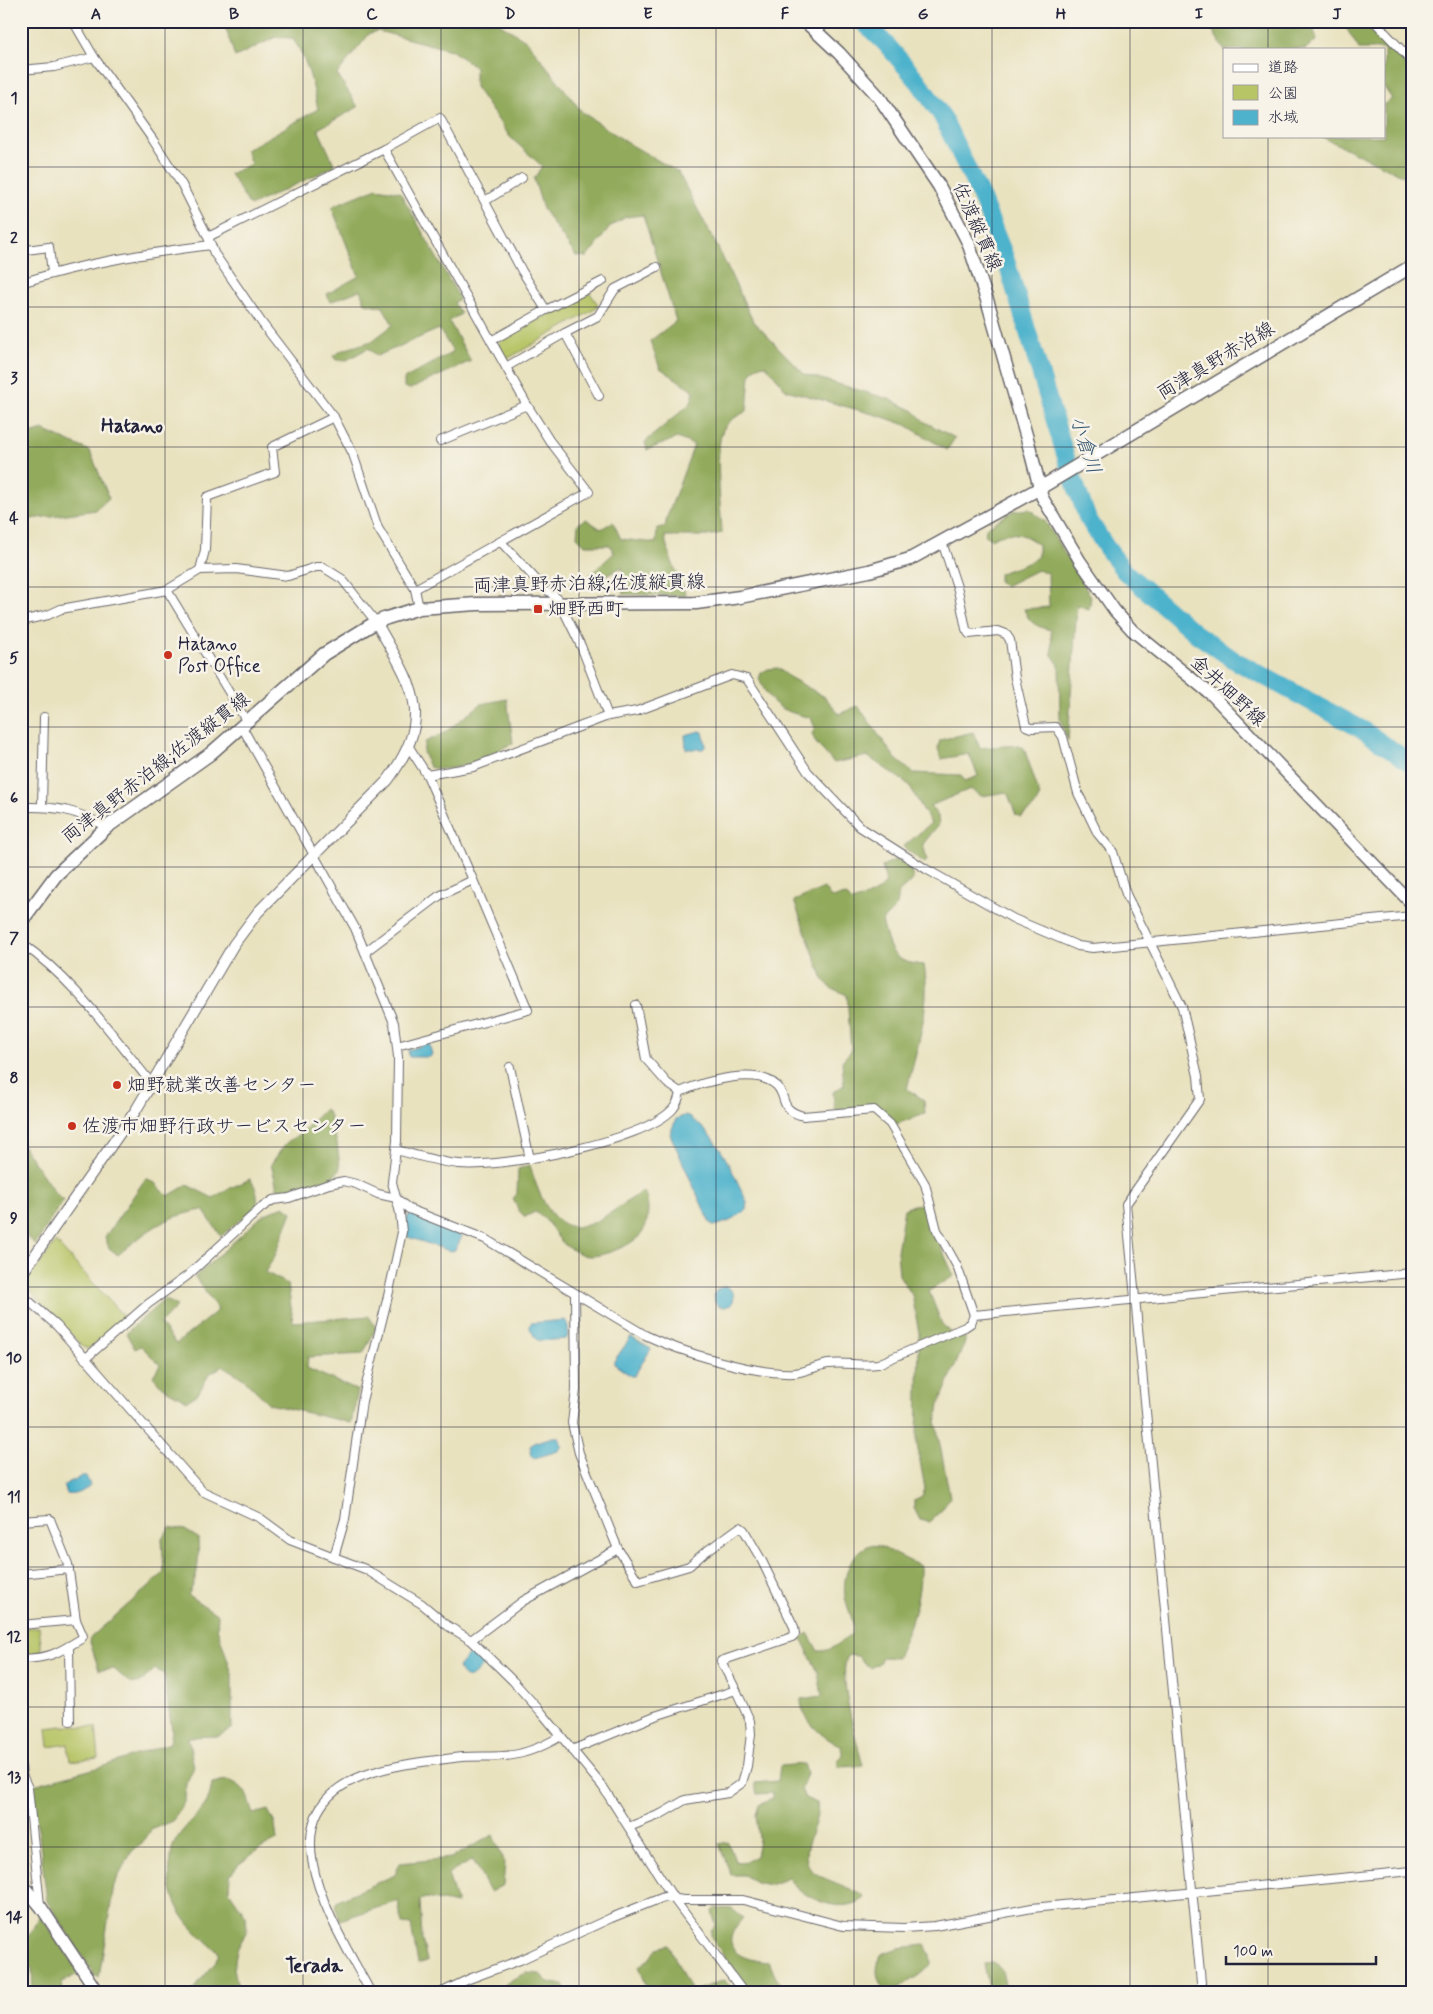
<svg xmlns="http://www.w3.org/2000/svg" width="1433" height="2014" font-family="Mynerve,'Klee One',sans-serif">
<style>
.green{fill:#b8c567;stroke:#6d7451}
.forest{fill:#92aa5c;stroke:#5a664c}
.water{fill:#4eb2cc;stroke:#386a84}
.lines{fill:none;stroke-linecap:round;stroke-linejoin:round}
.river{stroke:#4eb2cc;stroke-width:18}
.minor-casing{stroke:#686569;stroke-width:10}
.tertiary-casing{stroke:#686569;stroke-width:12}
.secondary-casing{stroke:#686569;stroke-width:14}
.primary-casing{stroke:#686569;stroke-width:15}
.minor{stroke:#fff;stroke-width:8}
.tertiary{stroke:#fff;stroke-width:10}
.secondary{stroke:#fff;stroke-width:11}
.primary{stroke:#fff;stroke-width:12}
.grid{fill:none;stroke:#22223b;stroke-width:1;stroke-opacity:0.55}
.poi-dot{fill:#c8321e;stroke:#f7f3e8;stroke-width:2}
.labels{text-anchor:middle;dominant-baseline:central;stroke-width:5;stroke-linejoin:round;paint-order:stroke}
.street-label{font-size:19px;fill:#22223b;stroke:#f7f3e8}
.poi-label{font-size:19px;fill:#22223b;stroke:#f7f3e8;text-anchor:start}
.neighbourhood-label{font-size:20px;font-weight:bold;fill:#22223b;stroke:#f7f3e8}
.water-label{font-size:20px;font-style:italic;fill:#31546e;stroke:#f7f3e8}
.neatline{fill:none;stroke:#22223b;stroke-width:2}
.grid-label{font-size:16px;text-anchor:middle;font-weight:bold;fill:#22223b}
</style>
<rect width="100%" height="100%" fill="#f7f3e8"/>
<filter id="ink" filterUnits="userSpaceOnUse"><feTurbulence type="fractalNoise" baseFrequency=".02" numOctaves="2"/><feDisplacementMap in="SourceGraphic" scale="10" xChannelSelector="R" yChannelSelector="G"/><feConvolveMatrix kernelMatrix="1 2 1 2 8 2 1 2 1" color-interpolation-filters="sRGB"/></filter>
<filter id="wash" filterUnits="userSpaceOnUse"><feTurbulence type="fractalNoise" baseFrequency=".0096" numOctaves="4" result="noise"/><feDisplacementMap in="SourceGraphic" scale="20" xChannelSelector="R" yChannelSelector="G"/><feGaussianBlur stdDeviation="1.12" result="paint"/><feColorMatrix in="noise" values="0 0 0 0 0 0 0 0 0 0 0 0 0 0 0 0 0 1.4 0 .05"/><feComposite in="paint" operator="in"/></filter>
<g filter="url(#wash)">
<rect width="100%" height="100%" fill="#e9e2bf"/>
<g class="green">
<polygon points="590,293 597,303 597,308 507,359 498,345 504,337"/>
<polygon points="56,1242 125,1318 90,1348 84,1348 30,1291 25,1283"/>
<polygon points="39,1627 42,1653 28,1655 21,1631 24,1628"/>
<polygon points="62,1726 96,1727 99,1758 70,1761 68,1744 49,1747 47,1728"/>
</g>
<g class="forest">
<path d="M204 21H496L527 41 582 112 628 143 678 172 718 248 753 321 804 374 889 399 914 411 925 422 955 438 947 450 906 425 880 416 786 390 766 365 757 366 750 375 747 411C738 416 728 420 723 430 714 447 721 511 722 533L707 536H665C667 555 679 576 686 596L623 594 622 567 593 583 589 576 614 553 610 545H585L577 537 578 524 586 519 601 529 613 522 621 539 656 543 657 528 665 527 667 517 694 445 677 438 647 450 645 442 691 403 694 391 660 368 650 341 676 321 643 215 626 217 611 226 587 257 576 256 543 209 534 179 542 166 510 137 475 87V67L451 50 378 31 370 33 337 74 358 107 318 129 335 166 250 206 230 174 251 164 246 150 318 109C313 86 307 57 292 38L276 37 235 57 224 23H206Z"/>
<polygon points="1207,21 1311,21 1317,40 1305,49 1224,50"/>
<polygon points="1342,21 1365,21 1412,72 1412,180 1320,136 1384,136 1384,104 1392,99 1384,87 1384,49 1359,49"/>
<polygon points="377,188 400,192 460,299 454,303 461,314 449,321 471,361 410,389 404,387 404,379 453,352 439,329 377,356 368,348 347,360 336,360 333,356 343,350 372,341 393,325 383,307 365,303 360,290 330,302 327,294 359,276 332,208 335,205"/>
<polygon points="43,430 90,451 109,498 96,510 23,520 21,504 21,437"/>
<path d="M1029 509 1045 521 1091 597 1089 609 1077 605 1068 741 1060 719 1059 665 1052 655 1051 630C1037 627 1029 623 1024 609L1049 607 1048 573 1037 570 1005 586 999 582V574C1012 567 1028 566 1038 556V545C1025 532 1006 530 991 539L985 535 986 528 1013 511Z"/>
<path d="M778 668 789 677 825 697 839 714 858 706 896 759 913 773 961 775 965 781 978 776 969 754 941 759 938 748 940 740 973 732 980 748 1018 745 1024 748 1040 796 1034 807 1021 817 1016 815 1007 792 981 796 970 789 930 806 938 816 939 824 923 844 927 860 925 863 903 847 931 823 908 784 867 756 834 763 816 743 812 734 815 728 811 718C783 711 771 707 759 679L761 673 768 669Z"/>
<path d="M507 699 513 743C488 755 458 775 429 767L423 752 425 742 444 733 481 704Z"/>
<path d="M897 859 911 868 913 880 899 892 897 906 882 921C890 951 891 962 924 965 932 1004 916 1052 907 1089L924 1100 925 1114 896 1124 878 1107 835 1110 833 1092 844 1085 842 1061 851 1051 847 995 831 988 823 979 794 901 824 888 831 898 846 895 852 902C863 898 881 893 886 882L882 866Z"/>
<polygon points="325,1109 329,1114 337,1143 340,1168 334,1177 299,1189 286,1191 277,1188 271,1164 286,1143 302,1132"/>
<polygon points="21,1143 53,1190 63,1200 35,1245 21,1230"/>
<path d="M530 1165C537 1189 551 1234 584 1226 600 1222 626 1202 641 1192H644C650 1202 649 1223 642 1233 634 1245 597 1260 583 1255 577 1252 567 1248 563 1243 552 1233 550 1219 535 1212L525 1217 519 1211 513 1199 517 1193 518 1169Z"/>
<path d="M146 1178 155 1183 168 1196 187 1185 213 1198 226 1190 250 1179C257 1188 258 1195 257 1206L221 1236 203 1210C164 1216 147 1231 118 1255L109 1248 105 1237Z"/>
<polygon points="925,1204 931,1225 954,1276 929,1291 942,1324 955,1336 961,1333 965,1334 965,1342 939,1405 936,1424 950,1497 942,1510 929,1522 920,1520 914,1508 914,1500 922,1496 925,1489 917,1444 919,1333 912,1295 899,1275 897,1251 904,1209 913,1205"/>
<polygon points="284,1206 292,1212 274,1258 265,1272 288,1284 293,1322 369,1316 376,1328 363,1354 308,1357 307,1368 358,1391 351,1423 269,1404 244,1379 223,1366 209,1374 198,1394 187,1401 162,1387 153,1376 160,1365 141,1346 135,1349 126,1333 165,1299 177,1306 160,1324 176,1344 218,1310 195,1277 263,1215"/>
<path d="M170 1527 185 1530 198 1538C199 1559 199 1577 188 1595L218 1615 217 1628 232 1673V1728L219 1736 188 1737 194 1767 186 1784 185 1800 173 1821 151 1830 142 1844 132 1851 114 1885 99 1977 95 1976 47 1901 39 1835 30 1786 104 1766 170 1743 172 1731 164 1674 155 1669 141 1682 131 1684 114 1669 99 1670 89 1639 164 1573 162 1538Z"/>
<path d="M870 1545 879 1546 920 1566C921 1601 910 1626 897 1658L882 1657 879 1663 871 1668 864 1663 858 1656 849 1655C835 1668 858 1746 863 1766L838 1767V1760L843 1755 840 1745C823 1739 800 1718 801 1699L822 1696 818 1672 801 1638 808 1633 818 1651C828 1651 831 1649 839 1643 842 1641 849 1637 851 1634 857 1622 846 1608 845 1596 842 1575 851 1553 870 1545Z"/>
<path d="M804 1764 807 1773 801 1789 805 1798 817 1803C822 1828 788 1859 820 1876 831 1882 860 1891 865 1898 842 1916 803 1899 788 1878L770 1885 755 1882 744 1875H731L719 1844 728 1842 735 1861 744 1863 756 1856 759 1839 756 1815 759 1805 772 1799V1793L757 1794 755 1783 778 1781 780 1766Z"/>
<path d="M226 1780C247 1785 247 1796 253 1814L268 1810 275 1824 277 1840 258 1850 238 1865 230 1875 229 1891 246 1916 247 1930 237 1950 234 1968 239 1993H190L215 1963 219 1952C188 1929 163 1900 171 1859 171 1854 172 1848 174 1844 181 1828 198 1817 207 1802 210 1797 211 1789 212 1783Z"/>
<polygon points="493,1835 505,1863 503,1885 490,1892 473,1860 448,1874 457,1904 426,1898 420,1900 422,1939 427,1961 418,1964 411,1925 402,1924 398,1901 340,1920 335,1906 338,1900 395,1875 400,1863 451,1858"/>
<path d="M716 1908 732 1909 743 1918C716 1947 738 1960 769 1962L784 1993H751L711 1937V1930L716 1926 712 1911Z"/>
<polygon points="41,1916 80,1973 62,1982 63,1993 33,1993 32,1968 24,1965 26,1940"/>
<polygon points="669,1945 691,1992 724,1980 736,1992 649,1993 639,1966 652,1957 657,1948"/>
<path d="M925 1945 930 1955 931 1964 924 1972 897 1989 899 1993H886C876 1978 874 1970 882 1954L898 1948Z"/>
<polygon points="995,1963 1002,1971 1007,1993 990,1993 984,1964"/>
<path d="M527 1973 540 1974 548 1982 563 1985 567 1993H499C504 1982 516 1977 527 1973Z"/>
</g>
<g class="water">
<polygon points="700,731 703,732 706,746 703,749 686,749 685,735"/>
<polygon points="426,1044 429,1044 432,1054 430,1057 409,1057 408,1050"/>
<path d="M686 1115C719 1135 731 1169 747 1202L746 1210 730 1221 715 1226 710 1223 670 1134 676 1119Z"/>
<path d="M412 1214 440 1228 461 1235 462 1237 455 1250 450 1251 408 1237C405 1231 406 1222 408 1216Z"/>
<circle cx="724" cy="1297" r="10"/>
<path d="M565 1320C569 1325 570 1334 566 1339L539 1341 535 1338 529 1326 531 1323Z"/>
<polygon points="631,1337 651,1349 634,1376 631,1376 614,1364 614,1361"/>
<polygon points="553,1437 559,1437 562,1446 558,1451 535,1458 532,1456 530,1446 536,1442"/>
<path d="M82 1476H86L90 1485C86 1491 74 1496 67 1494L64 1485Z"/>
<path d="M474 1649 487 1662C476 1672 467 1688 458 1667Z"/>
</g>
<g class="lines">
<polyline class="river" points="862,21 886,44 918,81 942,116 982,199 1005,257 1068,464 1087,517 1106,547 1125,572 1195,633 1234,660 1363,730 1412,764"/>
</g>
</g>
<g filter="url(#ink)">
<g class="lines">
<g class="minor-casing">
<g id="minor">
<polyline points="73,21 94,57 153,140 182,185 208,237 214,253 262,323 334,417 353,454 378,528 415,589 419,608"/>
<polyline points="1374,21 1412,61"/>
<polyline points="21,70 54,67 94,57"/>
<polyline points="384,149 527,405 549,440 589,492 415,589"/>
<polyline points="485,201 522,178"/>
<polyline points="208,237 384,149 440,118 522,271 546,310 491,341"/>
<polyline points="26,250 49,247 52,273"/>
<path d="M21 283C83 263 147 253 211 245"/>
<polyline points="546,310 603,281"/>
<polyline points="565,333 598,316 615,289 657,267"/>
<polyline points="506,367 565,333 599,396"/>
<polyline points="440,441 527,405"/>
<polyline points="501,542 540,584 558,599 581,646 608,716"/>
<polyline points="942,542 958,590 966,629 969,634 998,631 1006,634 1010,640 1015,678 1026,726 1031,728 1056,727 1063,737 1078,793 1098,834 1113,852 1126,894 1182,1007 1198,1076 1200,1099 1126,1204 1202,1993"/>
<polyline points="200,570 205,550 207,497 275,472 272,447 334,417"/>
<polyline points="167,590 247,722"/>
<polyline points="21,621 48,615 61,609 167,590 200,570 236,569 288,576 316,567 323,567 342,579 376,622"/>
<polyline points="242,727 355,928 394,1023 398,1057 397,1141 392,1182 400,1213 402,1232 388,1296 362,1401 345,1519 334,1557"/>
<polyline points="409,747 427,775 473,767 608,716 637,711 732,675 747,679 808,772 860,827 926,869 1014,919 1078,946 1093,948 1412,916"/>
<polyline points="427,775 473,880"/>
<polyline points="42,806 44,717"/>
<path d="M21 807C58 806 75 810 107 827"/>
<path d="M21 943C74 979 112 1035 152 1084"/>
<polyline points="365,952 439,896 473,880 528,1010 397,1046"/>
<polyline points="636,1005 646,1059 667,1083 680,1092"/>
<polyline points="510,1067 530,1159"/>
<polyline points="21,1294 57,1326 202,1491 260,1518 290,1540 365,1569 422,1604 448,1626 471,1640 513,1681 542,1713 603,1787 674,1899 744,1993"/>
<polyline points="974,1315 1412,1273"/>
<path d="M85 1359 148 1304 187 1276 261 1208 273 1200 289 1198 329 1184 344 1181 356 1184 378 1194 396 1198 409 1209 485 1239 645 1335C681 1352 755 1375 794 1373 805 1372 816 1366 828 1364 844 1362 860 1366 878 1364L965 1327 971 1323 974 1315 957 1266 937 1230 925 1184 890 1124 874 1110 803 1116C778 1109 788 1098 777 1086 757 1066 702 1082 680 1092 679 1099 677 1104 673 1109 643 1142 503 1168 459 1164 438 1162 416 1155 396 1150"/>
<polyline points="21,1521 50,1519 68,1564 76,1620 21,1625"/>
<polyline points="21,1574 69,1569"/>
<polyline points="471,1640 523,1601 618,1549 579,1453 572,1423 576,1390 575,1295"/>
<polyline points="69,1646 70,1721"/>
<path d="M21 1659C50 1658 56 1654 81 1639L83 1636 76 1620"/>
<polyline points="572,1750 655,1716 736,1690 721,1661 792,1637 795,1634 794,1627 762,1561 744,1530 740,1527 704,1553 689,1566 638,1581 618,1549"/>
<polyline points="21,1766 22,1775 28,1788 40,1905"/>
<polyline points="629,1827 661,1814 685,1800 728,1793 742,1783 747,1766 751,1734 750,1721 736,1690"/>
<path d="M371 1993C338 1930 259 1816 362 1776 393 1764 429 1761 462 1757 476 1756 490 1757 504 1756 523 1755 544 1746 561 1736"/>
<polyline points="440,1993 469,1979 520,1960 611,1918 664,1897 683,1900 743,1900 843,1926 904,1928 935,1926 1032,1908 1412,1871"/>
</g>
</g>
<g class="tertiary-casing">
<path id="tertiary" d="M21 1275 136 1110 234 944 258 912 388 780C437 713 411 685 376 622"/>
</g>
<g class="secondary-casing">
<g id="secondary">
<polyline points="1040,488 1042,497 1080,561 1115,611 1132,630 1213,696 1412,904"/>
<polyline points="21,1883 41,1907 98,1993"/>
</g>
</g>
<g class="primary-casing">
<g id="primary">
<polyline points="805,21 839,53 879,97 939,186 968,242 988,303 1028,442 1040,488"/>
<polyline points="21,922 56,875 107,827 210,754 324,654 376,622 387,618 419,608 477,604 696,603 740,597 869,571 910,559 1040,488 1412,266"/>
</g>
</g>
<use href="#minor" class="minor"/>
<use href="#tertiary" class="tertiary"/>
<use href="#secondary" class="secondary"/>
<use href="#primary" class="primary"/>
</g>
</g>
<path class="grid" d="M165 21V1993M303 21V1993M441 21V1993M579 21V1993M716 21V1993M854 21V1993M992 21V1993M1130 21V1993M1268 21V49M1268 136V1993M21 167H1412M21 307H1412M21 447H1412M21 587H1412M21 727H1412M21 867H1412M21 1007H1412M21 1147H1412M21 1287H1412M21 1427H1412M21 1567H1412M21 1707H1412M21 1847H1412"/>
<g class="poi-dot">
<rect x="533" y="604" width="10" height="10" rx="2.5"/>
<circle cx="168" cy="655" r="5"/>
<circle cx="117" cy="1085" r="5"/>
<circle cx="72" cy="1126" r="5"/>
</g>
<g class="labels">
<g class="street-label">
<text transform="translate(977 227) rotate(66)">佐渡縦貫線</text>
<text transform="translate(1216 361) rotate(-31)">両津真野赤泊線</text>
<text transform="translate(589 584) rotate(-1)">両津真野赤泊線;佐渡縦貫線</text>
<text transform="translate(1228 691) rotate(43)">金井畑野線</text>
<text transform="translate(156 768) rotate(-38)">両津真野赤泊線;佐渡縦貫線</text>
</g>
<g class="poi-label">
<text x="548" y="609">畑野西町</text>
<text x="178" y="644">Hatano<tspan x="178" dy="22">Post Office</tspan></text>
<text x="127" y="1085">畑野就業改善センター</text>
<text x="82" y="1126">佐渡市畑野行政サービスセンター</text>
</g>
<g class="neighbourhood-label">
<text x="132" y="426">Hatano</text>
<text x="314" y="1966">Terada</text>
</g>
<g class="water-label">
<text transform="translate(1085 445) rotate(72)">小倉川</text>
</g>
</g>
<rect width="1433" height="2014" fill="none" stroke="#f7f3e8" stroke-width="55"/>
<rect x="1223" y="48" width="162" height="90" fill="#f7f3e8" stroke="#a29fa3"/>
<rect x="1233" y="64" width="25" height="8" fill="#ffffff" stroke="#a29fa3"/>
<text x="1268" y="72" font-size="15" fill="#22223b">道路</text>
<rect x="1233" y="85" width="25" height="15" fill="#b8c567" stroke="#a29fa3"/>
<text x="1268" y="98" font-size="15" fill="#22223b">公園</text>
<rect x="1233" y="110" width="25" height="15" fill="#4eb2cc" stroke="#a29fa3"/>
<text x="1268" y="122" font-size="15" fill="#22223b">水域</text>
<path d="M1226 1956v8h150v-8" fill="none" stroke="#22223b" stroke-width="2.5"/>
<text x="1233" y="1956" font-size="15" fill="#22223b" stroke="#f7f3e8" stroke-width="4" paint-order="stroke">100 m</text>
<rect x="28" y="28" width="1378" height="1958" class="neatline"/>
<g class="grid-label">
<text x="96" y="19">A</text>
<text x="234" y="19">B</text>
<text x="372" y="19">C</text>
<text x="510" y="19">D</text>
<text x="648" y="19">E</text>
<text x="785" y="19">F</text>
<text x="923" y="19">G</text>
<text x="1061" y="19">H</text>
<text x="1199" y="19">I</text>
<text x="1337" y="19">J</text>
<text x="14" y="103">1</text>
<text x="14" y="243">2</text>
<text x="14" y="383">3</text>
<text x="14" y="523">4</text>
<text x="14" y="663">5</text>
<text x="14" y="803">6</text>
<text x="14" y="943">7</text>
<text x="14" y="1083">8</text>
<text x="14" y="1223">9</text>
<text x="14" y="1363">10</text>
<text x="14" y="1502">11</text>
<text x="14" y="1642">12</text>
<text x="14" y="1782">13</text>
<text x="14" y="1922">14</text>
</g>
</svg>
